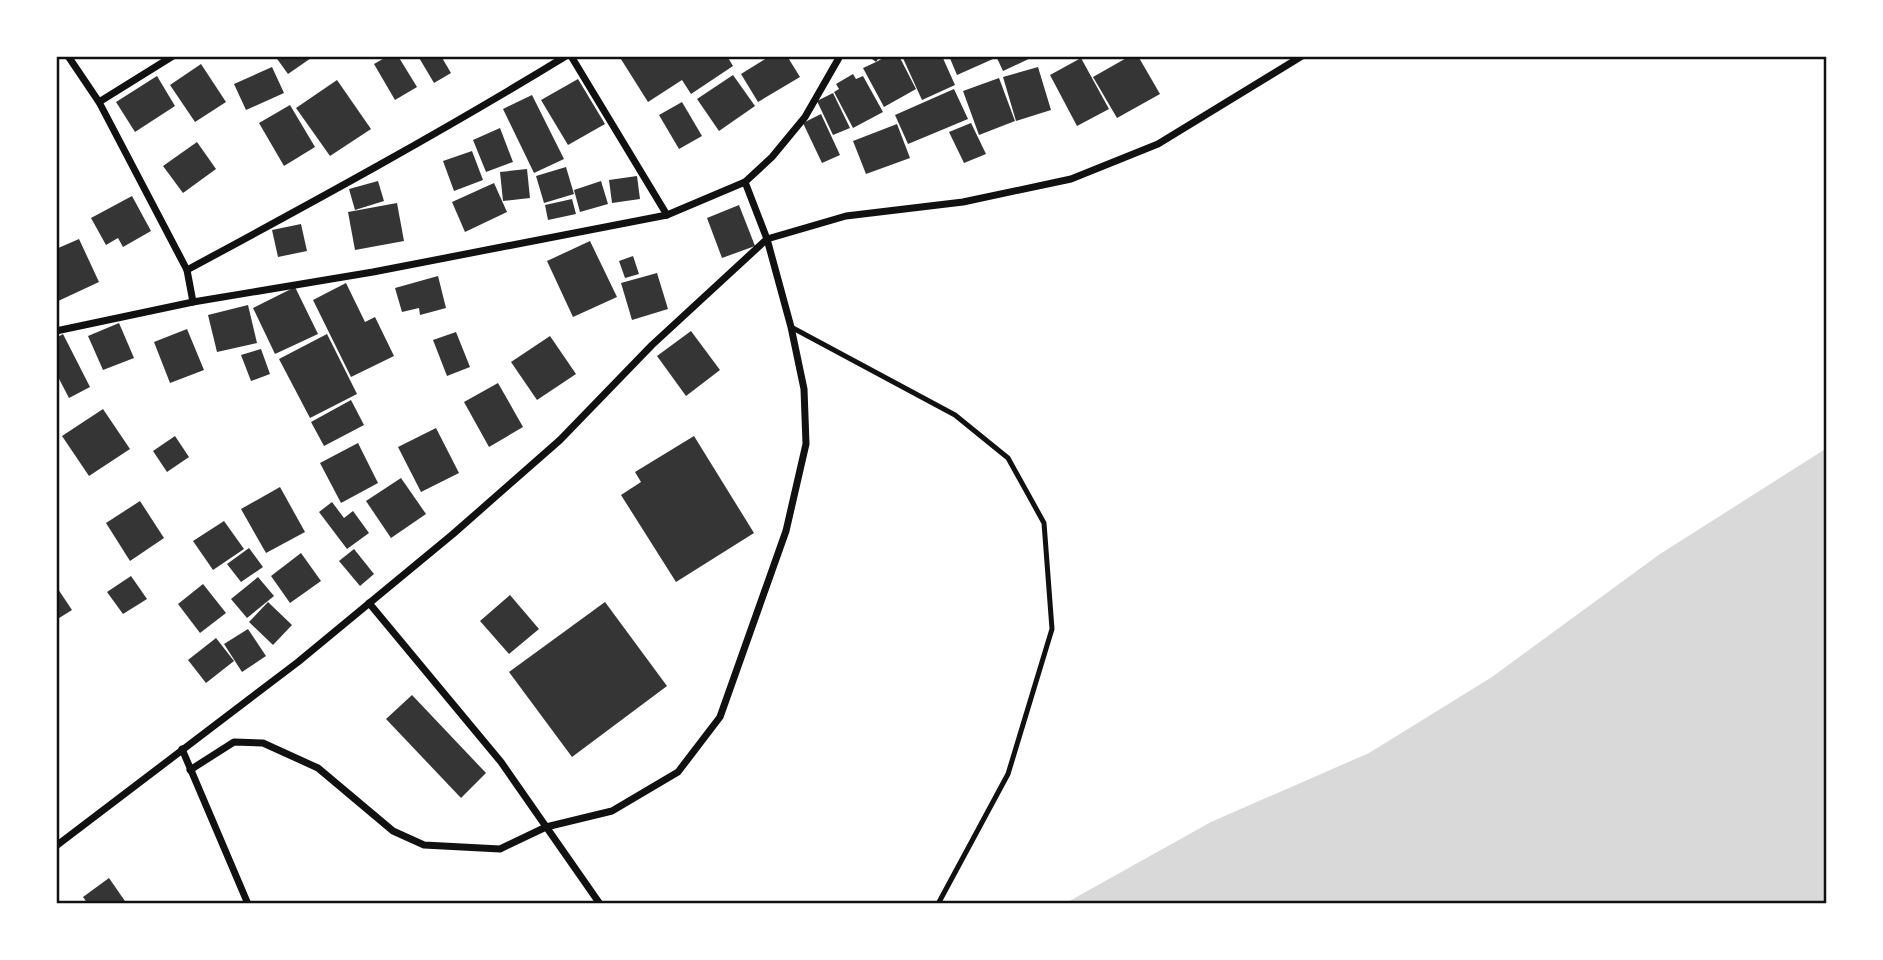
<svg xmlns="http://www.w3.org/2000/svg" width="1883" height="960" font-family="Quicksand,sans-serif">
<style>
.water{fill:#d9d9d9}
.building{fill:#353535}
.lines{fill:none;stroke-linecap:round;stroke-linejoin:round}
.service{stroke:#111;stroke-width:5}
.minor{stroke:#111;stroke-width:7}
.neatline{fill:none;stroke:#111;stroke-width:2.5}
</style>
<rect width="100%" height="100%" fill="#fff"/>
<polygon class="water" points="1827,448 1827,904 1064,904 1211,822 1369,753 1492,677 1660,554"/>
<g class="building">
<polygon points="275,56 314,56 288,74"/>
<polygon points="388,56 398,56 417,87 395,100 374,64"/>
<polygon points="418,56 441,56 451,73 434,83"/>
<polygon points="619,56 727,56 733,66 691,94 682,80 648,102"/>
<polygon points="770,56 787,56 800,77 758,102 741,74"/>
<polygon points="868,56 880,56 876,62 887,56 899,56 916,89 884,107 863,68 876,62"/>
<polygon points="902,56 942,56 955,85 922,100"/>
<polygon points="949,56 992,56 993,59 957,75"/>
<polygon points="996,56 1035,56 1003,71"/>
<polygon points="1130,56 1138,56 1160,94 1117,118 1093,77"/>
<polygon points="1081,58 1109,109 1077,126 1050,75"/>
<polygon points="201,64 226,102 195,122 170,85"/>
<polygon points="272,67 284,93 246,110 234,84"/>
<polygon points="1038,67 1051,110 1016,121 1003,77"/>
<polygon points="853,74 856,79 863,76 883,112 853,128 834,92 839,89 836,84"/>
<polygon points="733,75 755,106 719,131 697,99"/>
<polygon points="157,76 175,106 135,132 116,102"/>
<polygon points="999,78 1015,121 979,135 963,91"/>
<polygon points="578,79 605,124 568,145 541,100"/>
<polygon points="337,80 371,129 330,156 296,108"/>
<polygon points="954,89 968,119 908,144 895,115"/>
<polygon points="833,93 850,128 833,135 817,101"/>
<polygon points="532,95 564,159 534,173 503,109"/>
<polygon points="682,102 702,136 679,149 659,115"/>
<polygon points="290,105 315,147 284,166 259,123"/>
<polygon points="821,114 840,155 822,163 803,123"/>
<polygon points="971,123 986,154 964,163 949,132"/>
<polygon points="897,124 910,158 866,174 853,141"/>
<polygon points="500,128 513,162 486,172 473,140"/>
<polygon points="197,142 216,169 183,193 163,166"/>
<polygon points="472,151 483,180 454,191 443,161"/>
<polygon points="566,167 574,194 544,203 536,176"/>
<polygon points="527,169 530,198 503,201 500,172"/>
<polygon points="637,176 640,199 612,203 609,180"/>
<polygon points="378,181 384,201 355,210 349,189"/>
<polygon points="601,181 608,204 580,212 574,190"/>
<polygon points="494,183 507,212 465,232 452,202"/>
<polygon points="132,196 151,231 123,247 118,238 106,245 91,218"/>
<polygon points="572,199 576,214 548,220 545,205"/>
<polygon points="397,203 404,241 355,250 348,212"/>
<polygon points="739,205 755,246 722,258 707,218"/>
<polygon points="301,224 307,251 278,257 272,230"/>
<polygon points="79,239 99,282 56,302 56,249"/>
<polygon points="590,241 617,297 573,317 547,261"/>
<polygon points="633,256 639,274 625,278 619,261"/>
<polygon points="657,273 668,309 632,320 621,283"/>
<polygon points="438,276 446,308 420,315 419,308 402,312 395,288"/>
<polygon points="346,283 365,322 375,317 394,356 351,377 313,300"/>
<polygon points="295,287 318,334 275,354 253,308"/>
<polygon points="248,305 257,343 217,352 208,315"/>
<polygon points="119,323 134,358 103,370 88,336"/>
<polygon points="187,329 204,370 170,383 154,342"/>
<polygon points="691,331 720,370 686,396 657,356"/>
<polygon points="456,332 470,367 447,376 433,340"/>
<polygon points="63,334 90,387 69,398 56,373 56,338"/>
<polygon points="327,334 357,394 310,418 279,359"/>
<polygon points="550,336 576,374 537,400 511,362"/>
<polygon points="261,349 270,374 251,381 241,355"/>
<polygon points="498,383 523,427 489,447 464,402"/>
<polygon points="351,400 364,425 324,446 311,422"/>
<polygon points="103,409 130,449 89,476 62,436"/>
<polygon points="436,428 459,473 421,492 398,447"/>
<polygon points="175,436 189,457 167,472 153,451"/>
<polygon points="694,436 754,533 676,582 621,495 641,482 635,472"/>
<polygon points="358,443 378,483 341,503 320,463"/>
<polygon points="401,478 426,514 391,538 366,501"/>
<polygon points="280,487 305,532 266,553 241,509"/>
<polygon points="140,501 164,538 130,561 106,523"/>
<polygon points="332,502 344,518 353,511 369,533 347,549 319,512"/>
<polygon points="224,521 244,549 213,570 193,541"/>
<polygon points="249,548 263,567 241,582 227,564"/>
<polygon points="354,549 374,574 360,586 339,561"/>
<polygon points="301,553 321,581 290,603 271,576"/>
<polygon points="131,576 147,599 123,614 107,592"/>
<polygon points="258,577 274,596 247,618 231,599"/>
<polygon points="203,584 226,613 200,633 178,604"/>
<polygon points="56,586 72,610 56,620"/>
<polygon points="510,595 539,629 509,654 480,621"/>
<polygon points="268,602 292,625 273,645 249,622"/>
<polygon points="605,602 667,686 572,757 509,672"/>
<polygon points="248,629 266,656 242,672 224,644"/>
<polygon points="216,638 234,661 206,683 188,660"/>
<polygon points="412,695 486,773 461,798 386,719"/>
<polygon points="109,878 127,904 88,904 83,897"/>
</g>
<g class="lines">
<polyline class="service" points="791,327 955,415 1008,458 1044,523 1052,629 1008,774 938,904"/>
<g class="minor">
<polyline points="68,56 99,102 187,270 193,302"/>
<polyline points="571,56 667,215"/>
<polyline points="99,102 173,56"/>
<path d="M187 270C315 201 442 132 566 56"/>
<polyline points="56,331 193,302 373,272 667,215 745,182 772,157 805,117 840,56"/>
<polyline points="369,603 501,762 600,904"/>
<polyline points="182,749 248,904"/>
<polyline points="190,770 234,742 263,743 318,768 393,831 424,845 500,849 546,827 612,811 678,772 720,717 786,531 806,444 804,389 791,327 767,239 846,216 963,202 1071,179 1158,144 1302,56"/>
<polyline points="56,846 298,662 453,534 560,440 652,345 767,239 745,182"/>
</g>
</g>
<rect width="1883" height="960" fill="none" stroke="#ffffff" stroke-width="116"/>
<rect x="58" y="58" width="1767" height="844" class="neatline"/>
</svg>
